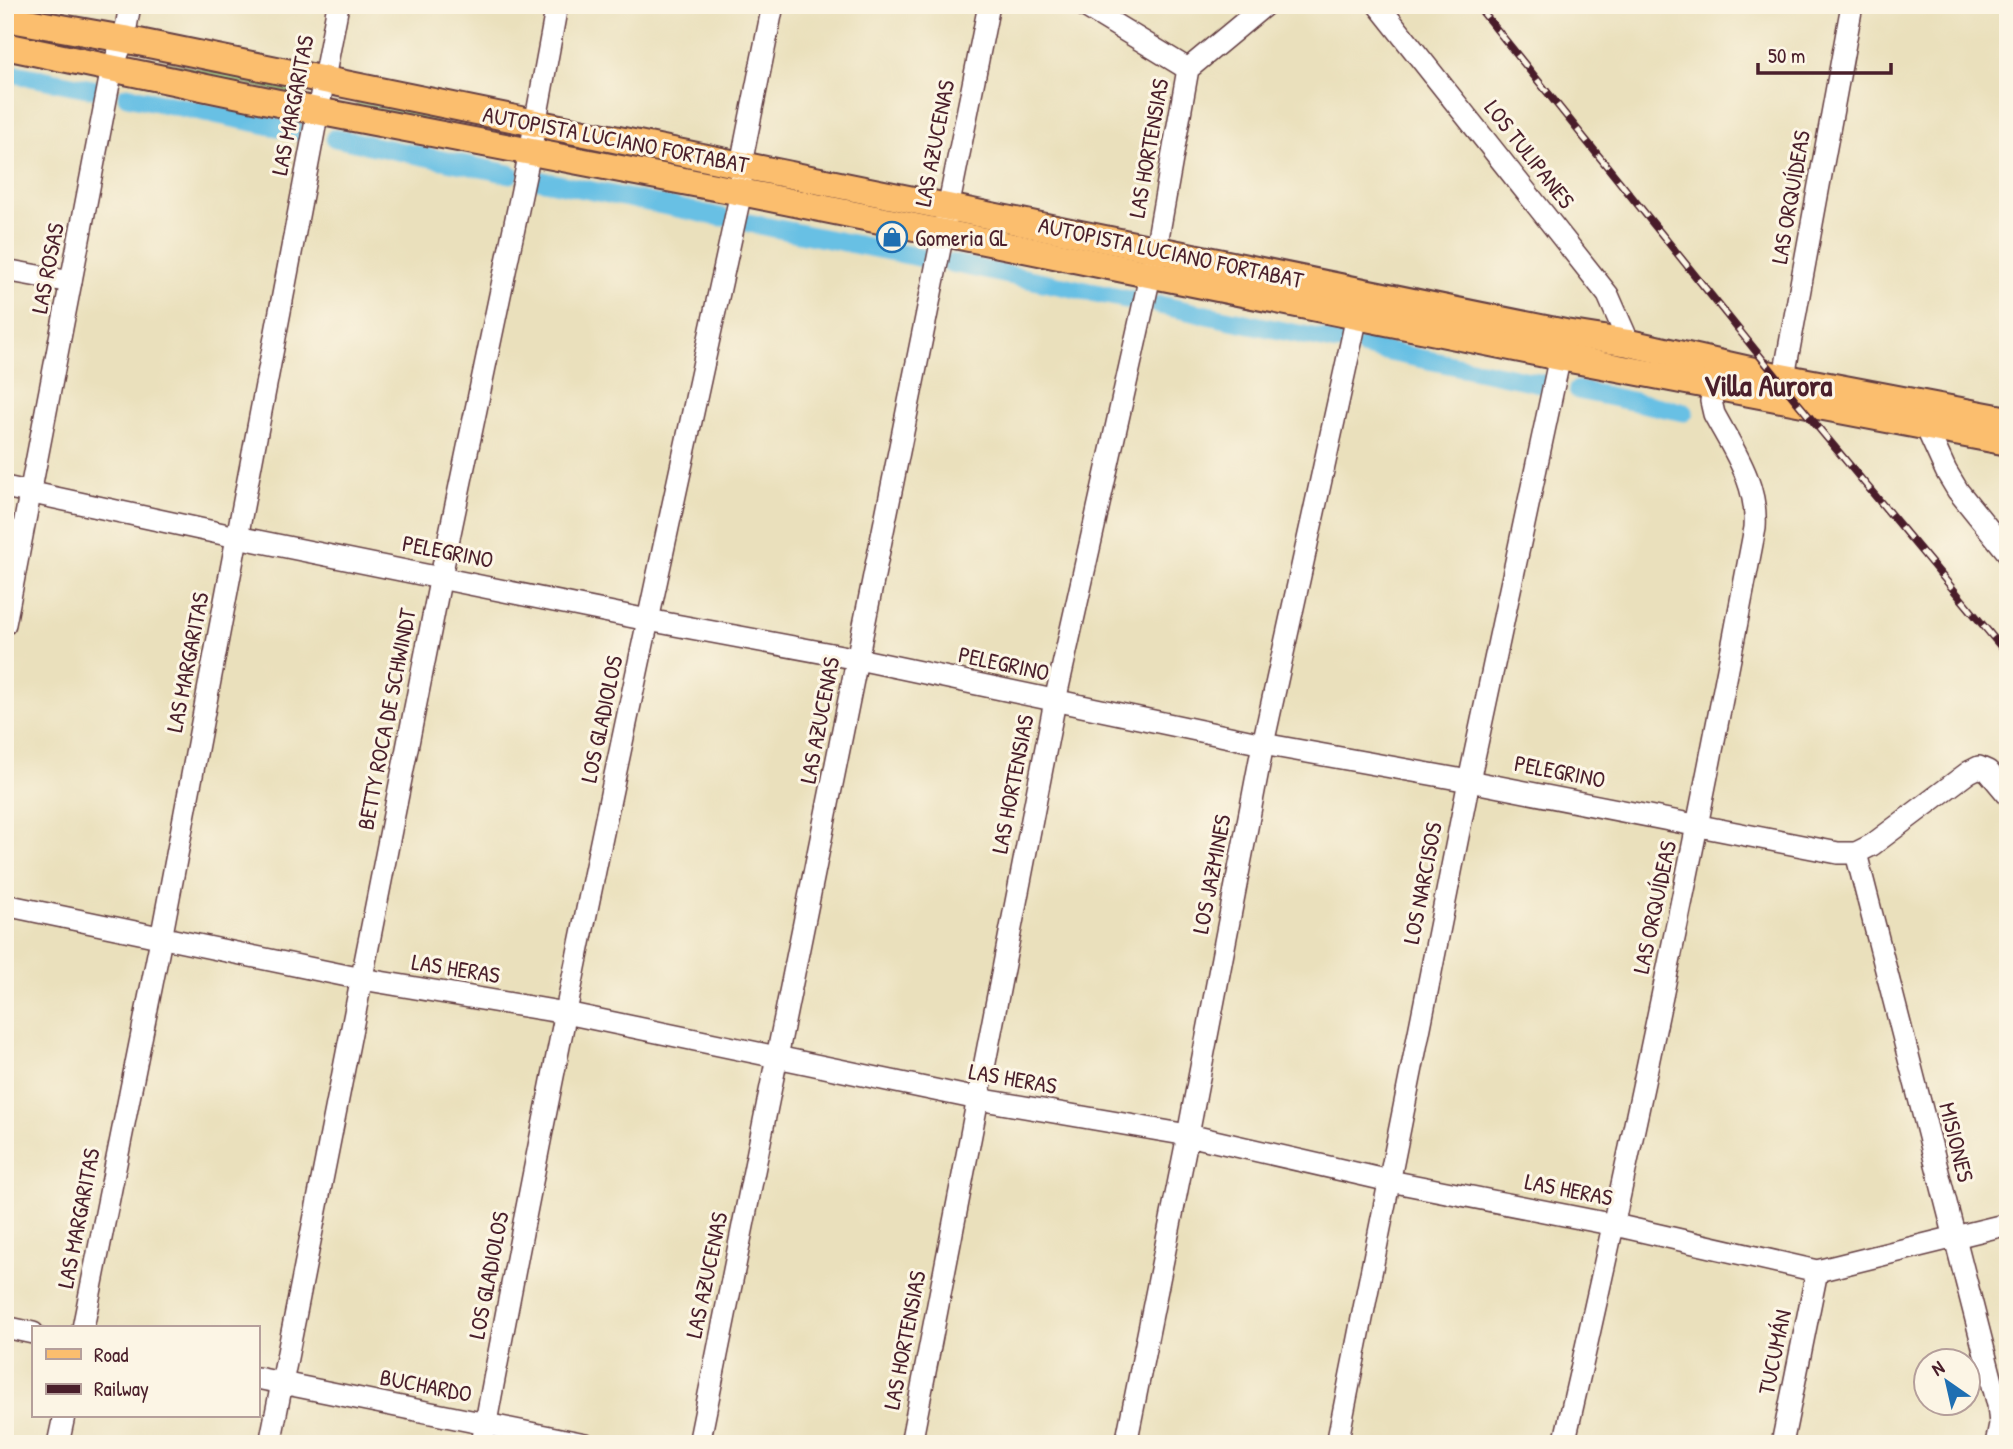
<svg xmlns="http://www.w3.org/2000/svg" width="2013" height="1449" font-family="'Patrick Hand',sans-serif">
<style>
.green{fill:#93c575;stroke:#6e7250;stroke-width:2}
.lines{fill:none;stroke-linecap:round;stroke-linejoin:round}
.canal{stroke:#67c0e4;stroke-width:19}
.minor-casing{stroke:#623c41;stroke-width:24}
.major-casing{stroke:#623c41;stroke-width:30}
.minor{stroke:#fff;stroke-width:21}
.major{stroke:#fbbe6e;stroke-width:26}
.rail-casing{stroke:#4a1f2b;stroke-width:8}
.rail{stroke:#fcf5e5;stroke-width:5;stroke-dasharray:16;stroke-linecap:butt}
.labels{text-anchor:middle;dominant-baseline:central;stroke-width:6;stroke-linejoin:round;paint-order:stroke}
.street-label{font-size:23px;fill:#4a1f2b;stroke:#fcf5e5}
.poi-label{font-size:23px;fill:#4a1f2b;stroke:#fcf5e5;text-anchor:start}
.district-label{font-size:30px;font-weight:bold;fill:#4a1f2b;stroke:#fcf5e5}
</style>
<rect width="100%" height="100%" fill="#fcf5e5"/>
<filter id="ink" filterUnits="userSpaceOnUse"><feTurbulence type="fractalNoise" baseFrequency=".0143" numOctaves="2"/><feDisplacementMap in="SourceGraphic" scale="14" xChannelSelector="R" yChannelSelector="G"/><feConvolveMatrix kernelMatrix="1 2 1 2 8 2 1 2 1" color-interpolation-filters="sRGB"/></filter>
<filter id="wash" filterUnits="userSpaceOnUse"><feTurbulence type="fractalNoise" baseFrequency=".00686" numOctaves="4" result="noise"/><feDisplacementMap in="SourceGraphic" scale="28" xChannelSelector="R" yChannelSelector="G"/><feGaussianBlur stdDeviation="1.57" result="paint"/><feColorMatrix in="noise" values="0 0 0 0 0 0 0 0 0 0 0 0 0 0 0 0 0 1.4 0 .05"/><feComposite in="paint" operator="in"/></filter>
<g filter="url(#wash)">
<rect width="100%" height="100%" fill="#eae0bc"/>
<g class="green">
<polygon points="5,29 94,47 91,55 5,37"/>
<polygon points="148,58 300,88 298,95 147,65"/>
<polygon points="357,100 509,130 508,132 448,121 432,122 356,107"/>
</g>
<g class="lines">
<g class="canal">
<polyline points="5,72 98,90"/>
<polyline points="127,96 306,133"/>
<polyline points="335,138 510,174"/>
<polyline points="539,180 721,217"/>
<polyline points="749,223 923,258"/>
<polyline points="951,263 1130,300"/>
<polyline points="1159,305 1337,342"/>
<polyline points="1365,347 1549,385"/>
<polyline points="1578,390 1684,412"/>
</g>
</g>
</g>
<g filter="url(#ink)">
<g class="lines">
<g class="minor-casing">
<g id="minor">
<polyline points="1083,5 1188,69"/>
<polyline points="1378,5 1608,295 1629,343"/>
<polyline points="5,270 71,282"/>
<polyline points="1781,393 1852,5"/>
<polyline points="1926,427 1946,471 1958,491 2008,553"/>
<polyline points="5,487 237,537 648,620 858,659 1263,744 1469,781 1838,853 1856,853 1872,845 1969,772 1979,767 1988,771 2008,795"/>
<polyline points="5,624 112,68 124,39 130,5"/>
<polyline points="1856,853 1998,1405 2000,1424 1996,1444"/>
<polyline points="5,905 362,979 566,1013 978,1099 1188,1135 1390,1181 1615,1225 1817,1271 2008,1224"/>
<polyline points="5,1327 33,1333"/>
<polyline points="83,1328 161,939 338,5"/>
<polyline points="257,1378 585,1444"/>
<polyline points="58,1444 64,1416"/>
<polyline points="270,1444 441,576 530,152 557,5"/>
<path d="M482 1444C559 1025 650 608 741 192V164L773 5"/>
<polyline points="699,1444 989,5"/>
<polyline points="911,1444 1055,701 1156,249 1188,69 1265,5"/>
<polyline points="1126,1444 1188,1135 1263,744 1357,316"/>
<polyline points="1337,1444 1469,781 1563,342"/>
<path d="M1564 1444C1634 1140 1697 835 1755 528 1758 484 1734 451 1714 414L1711 401 1714 386"/>
<polyline points="1782,1444 1817,1271"/>
</g>
</g>
<g class="major-casing">
<g id="major">
<polyline points="5,18 124,39 1565,333 1629,343 1776,376 2008,420"/>
<polyline points="5,46 317,111 741,192 1560,357 2008,442"/>
</g>
</g>
<use href="#minor" class="minor"/>
<use href="#major" class="major"/>
<g class="rail-casing">
<polyline id="rail" points="1477,5 1797,402 2008,655"/>
</g>
<use href="#rail" class="rail"/>
</g>
</g>
<defs>
<g id="shop-ring" transform="scale(1.575)"><circle r="9.5" fill="#fcf5e5" stroke="#1f6fb2" stroke-width="1.5"/><path d="M-5-2.5h2.3a2.7 3.5 0 0 1 5.4 0H5L5.5 6h-11ZM-1.5-2.5h3a1.5 2.3 0 0 0-3 0Z" fill="#1f6fb2"/></g>
</defs>
<g fill-rule="evenodd">
<use href="#shop-ring" x="892" y="237"/>
</g>
<g class="labels">
<g class="street-label">
<text transform="translate(292 105) rotate(-79)">LAS MARGARITAS</text>
<text transform="translate(616 139) rotate(11)">AUTOPISTA LUCIANO FORTABAT</text>
<text transform="translate(934 143) rotate(-79)">LAS AZUCENAS</text>
<text transform="translate(1148 148) rotate(-80)">LAS HORTENSIAS</text>
<text transform="translate(1530 154) rotate(52)">LOS TULIPANES</text>
<text transform="translate(1790 197) rotate(-80)">LAS ORQUÍDEAS</text>
<text transform="translate(1171 252) rotate(12)">AUTOPISTA LUCIANO FORTABAT</text>
<text transform="translate(47 268) rotate(-79)">LAS ROSAS</text>
<text transform="translate(448 551) rotate(11)">PELEGRINO</text>
<text transform="translate(187 662) rotate(-79)">LAS MARGARITAS</text>
<text transform="translate(1004 663) rotate(12)">PELEGRINO</text>
<text transform="translate(386 719) rotate(-79)">BETTY ROCA DE SCHWINDT</text>
<text transform="translate(601 719) rotate(-78)">LOS GLADIOLOS</text>
<text transform="translate(819 720) rotate(-79)">LAS AZUCENAS</text>
<text transform="translate(1560 771) rotate(11)">PELEGRINO</text>
<text transform="translate(1012 784) rotate(-79)">LAS HORTENSIAS</text>
<text transform="translate(1211 874) rotate(-79)">LOS JAZMINES</text>
<text transform="translate(1422 883) rotate(-79)">LOS NARCISOS</text>
<text transform="translate(1654 907) rotate(-78)">LAS ORQUÍDEAS</text>
<text transform="translate(456 968) rotate(9)">LAS HERAS</text>
<text transform="translate(1013 1078) rotate(10)">LAS HERAS</text>
<text transform="translate(1957 1142) rotate(76)">MISIONES</text>
<text transform="translate(1569 1189) rotate(11)">LAS HERAS</text>
<text transform="translate(78 1218) rotate(-79)">LAS MARGARITAS</text>
<text transform="translate(488 1275) rotate(-79)">LOS GLADIOLOS</text>
<text transform="translate(706 1275) rotate(-78)">LAS AZUCENAS</text>
<text transform="translate(904 1340) rotate(-79)">LAS HORTENSIAS</text>
<text transform="translate(1774 1352) rotate(-78)">TUCUMÁN</text>
<text transform="translate(426 1385) rotate(11)">BUCHARDO</text>
</g>
<g class="poi-label">
<text x="915" y="237">Gomeria GL</text>
</g>
<g class="district-label">
<text x="1768" y="385">Villa Aurora</text>
</g>
</g>
<rect width="2013" height="1449" fill="none" stroke="#fcf5e5" stroke-width="28"/>
<rect x="32" y="1326" width="228" height="91" fill="#fcf5e5" stroke="#b59f9b" stroke-width="2"/>
<rect x="46" y="1349" width="35" height="10" fill="#fbbe6e" stroke="#b59f9b" stroke-width="2"/>
<text x="94" y="1362" font-size="21" fill="#4a1f2b">Road</text>
<rect x="46" y="1384" width="35" height="10" fill="#4a1f2b" stroke="#b59f9b" stroke-width="2"/>
<text x="94" y="1396" font-size="21" fill="#4a1f2b">Railway</text>
<g transform="translate(1947 1382) rotate(326)"><circle r="33" fill="#fcf5e5" stroke="#b59f9b" stroke-width="2"/>
<path d="M0-5L12 26L0 18L-12 26Z" fill="#1f6fb2"/>
<text y="-10" font-size="19" font-weight="bold" text-anchor="middle" fill="#4a1f2b">N</text>
</g>
<path d="M1758 63v10h133v-10" fill="none" stroke="#4a1f2b" stroke-width="3.5"/>
<text x="1768" y="63" font-size="21" fill="#4a1f2b" stroke="#fcf5e5" stroke-width="5" paint-order="stroke">50 m</text>
</svg>
